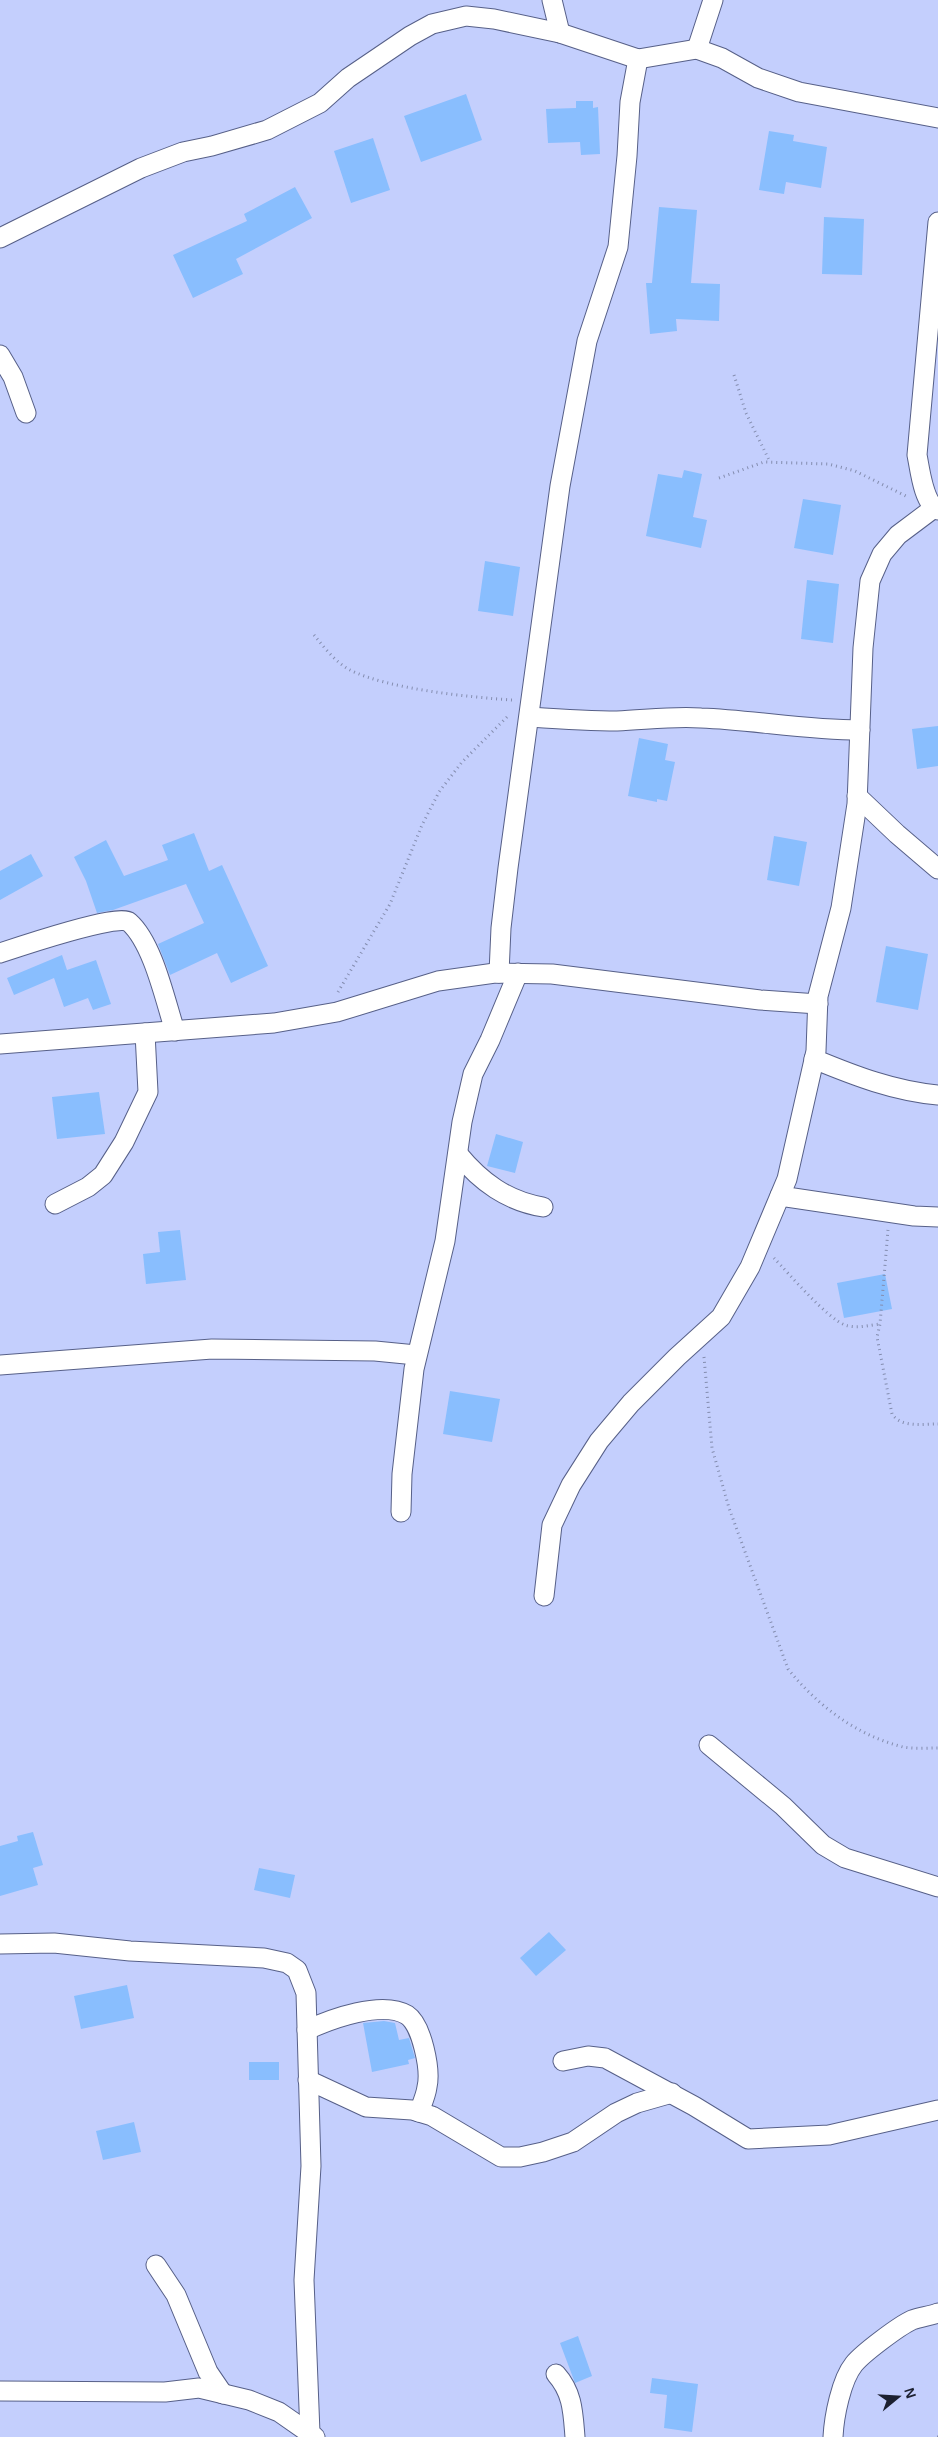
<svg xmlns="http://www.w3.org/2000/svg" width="938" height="2437" font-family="Helvetica,sans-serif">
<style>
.building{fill:#89befe}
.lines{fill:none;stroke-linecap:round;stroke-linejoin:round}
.minor-casing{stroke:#576088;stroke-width:21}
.path{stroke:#848daf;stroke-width:3;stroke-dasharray:1 4;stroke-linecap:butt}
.minor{stroke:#fff;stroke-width:19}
</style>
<rect width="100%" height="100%" fill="#c4cffd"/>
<g class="building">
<polygon points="466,94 482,140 421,162 404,116"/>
<polygon points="576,101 593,101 593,108 598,107 600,154 581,155 580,142 548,143 546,109 576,108"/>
<polygon points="769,131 794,135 793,141 827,147 821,188 786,182 784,194 759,190"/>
<polygon points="373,138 390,190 351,203 334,151"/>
<polygon points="295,187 312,218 236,259 243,274 193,298 173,255 247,221 244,214"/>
<polygon points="659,207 697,210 691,283 720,284 719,321 676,319 677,331 650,334 646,283 652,283"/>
<polygon points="824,217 864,219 862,275 822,274"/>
<polygon points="684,470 702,474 693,517 707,520 701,548 646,536 658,474 682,478"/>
<polygon points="803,499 841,505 833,555 794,548"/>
<polygon points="485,561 520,567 513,616 478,611"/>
<polygon points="807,580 839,584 833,643 801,639"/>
<polygon points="938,726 938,766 917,769 912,729"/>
<polygon points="639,738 668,744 665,760 675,762 667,801 657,799 657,802 628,796"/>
<polygon points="194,833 209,871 222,865 268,966 231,983 217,953 170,975 158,944 204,923 186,884 113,910 97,913 86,881 74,857 106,840 124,876 168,860 162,845"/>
<polygon points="774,836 807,842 799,886 767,880"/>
<polygon points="31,854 43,876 0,900 0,871"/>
<polygon points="886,946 928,954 918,1010 876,1002"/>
<polygon points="62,955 67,970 96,960 111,1004 93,1010 88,998 64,1007 54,978 14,995 7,978"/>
<polygon points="99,1092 105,1134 57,1139 52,1097"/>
<polygon points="496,1134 523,1142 515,1173 487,1166"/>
<polygon points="180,1230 186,1280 146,1284 143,1254 160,1252 158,1232"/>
<polygon points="885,1274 892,1309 844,1318 837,1283"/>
<polygon points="450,1391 500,1399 492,1442 443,1434"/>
<polygon points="33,1832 43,1865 33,1868 38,1885 0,1896 0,1846 18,1841 17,1836"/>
<polygon points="259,1868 295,1875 290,1898 254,1890"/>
<polygon points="549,1932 566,1950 536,1976 520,1958"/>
<polygon points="127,1985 134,2018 81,2029 74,1996"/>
<polygon points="384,2021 395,2023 399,2040 409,2038 415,2058 408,2060 409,2064 372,2072 363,2023"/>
<rect x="249" y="2062" width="30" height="18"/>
<polygon points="134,2122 141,2152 103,2160 96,2131"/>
<polygon points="578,2336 592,2376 575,2383 560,2343"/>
<polygon points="652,2378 698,2384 692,2432 664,2428 667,2395 650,2393"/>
</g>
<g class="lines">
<g class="minor-casing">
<g id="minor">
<polyline points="552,0 560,33"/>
<polyline points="697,49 713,0"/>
<path d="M938 222 917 455C920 469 923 503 938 510"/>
<polyline points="0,238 141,168 183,152 212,146 267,130 320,103 348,78 410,36 432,24 466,16 494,19 560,33 638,59 697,49 722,58 758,78 799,92 938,118"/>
<polyline points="0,355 13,377 26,413"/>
<path d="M530 717C559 719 588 721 617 721 645 720 672 716 701 718 754 720 805 730 860 730"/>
<polyline points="857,796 897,834 938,869"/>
<path d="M0 953C18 947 119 913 129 922 153 943 165 1000 175 1031"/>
<polyline points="499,973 501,928 508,868 560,486 587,341 618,247 627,156 630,102 638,59"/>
<polyline points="0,1044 274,1023 337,1012 438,981 495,973 552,974 760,1000 818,1004"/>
<path d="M814 1059C855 1076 894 1091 938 1095"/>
<path d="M458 1154C481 1182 507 1201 543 1207"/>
<polyline points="780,1196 914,1216 938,1217"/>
<polyline points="55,1204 88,1187 103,1175 124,1142 148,1092 145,1033"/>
<polyline points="0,1365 212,1349 375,1351 416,1355"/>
<polyline points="401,1512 402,1474 414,1369 445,1241 462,1122 473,1074 490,1040 518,973"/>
<polyline points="544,1596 552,1525 571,1485 599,1441 631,1403 677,1357 721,1317 750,1267 787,1179 816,1051 818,996 841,908 857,804 863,648 870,581 882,554 898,535 934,508"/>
<polyline points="709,1745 783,1806 823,1845 845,1858 938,1887"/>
<polyline points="0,1944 54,1943 130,1951 264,1958 287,1963 297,1970 306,1993 311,2166 304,2280 310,2433"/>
<path d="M307 2030C331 2019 382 2000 407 2015 422 2025 431 2070 427 2087 426 2095 422 2104 419 2112"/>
<polyline points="563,2061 588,2056 605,2058 694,2106 748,2139 829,2135 938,2110"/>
<polyline points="308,2080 366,2107 412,2110 432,2116 501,2157 520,2157 543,2152 573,2142 616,2113 637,2103 672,2093"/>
<polyline points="156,2265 176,2295 208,2372 223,2394"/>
<path d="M556 2374C573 2393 573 2413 575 2437"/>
<polyline points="0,2391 165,2392 199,2388 249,2400 279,2412 315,2437"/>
<path d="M833 2437C834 2417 841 2380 854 2364 863 2353 899 2326 912 2320 920 2317 930 2316 938 2313"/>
</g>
</g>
<g class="path">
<polyline points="734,375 746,413 770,462"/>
<polyline points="719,478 764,462 828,464 855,471 908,497"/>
<path d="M314 635C324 647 335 662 350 670 388 689 468 697 512 700"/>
<polyline points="338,992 390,904 422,825 439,792 462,762 509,715"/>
<path d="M888 1230 880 1324 877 1337 892 1414C901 1428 923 1424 938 1424"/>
<path d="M774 1258C789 1274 828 1319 845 1325 856 1329 870 1325 880 1324"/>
<path d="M704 1357 712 1448 729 1508 788 1669C818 1706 856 1735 903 1747 914 1749 927 1748 938 1748"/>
<polyline points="937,2437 938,2437"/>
</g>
<use href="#minor" class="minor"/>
</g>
<g transform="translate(898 2397) rotate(72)" stroke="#c4cffd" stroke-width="4" paint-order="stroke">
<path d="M0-4L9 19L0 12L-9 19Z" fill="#1c2030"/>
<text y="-8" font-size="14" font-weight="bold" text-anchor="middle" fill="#1c2030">N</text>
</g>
</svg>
